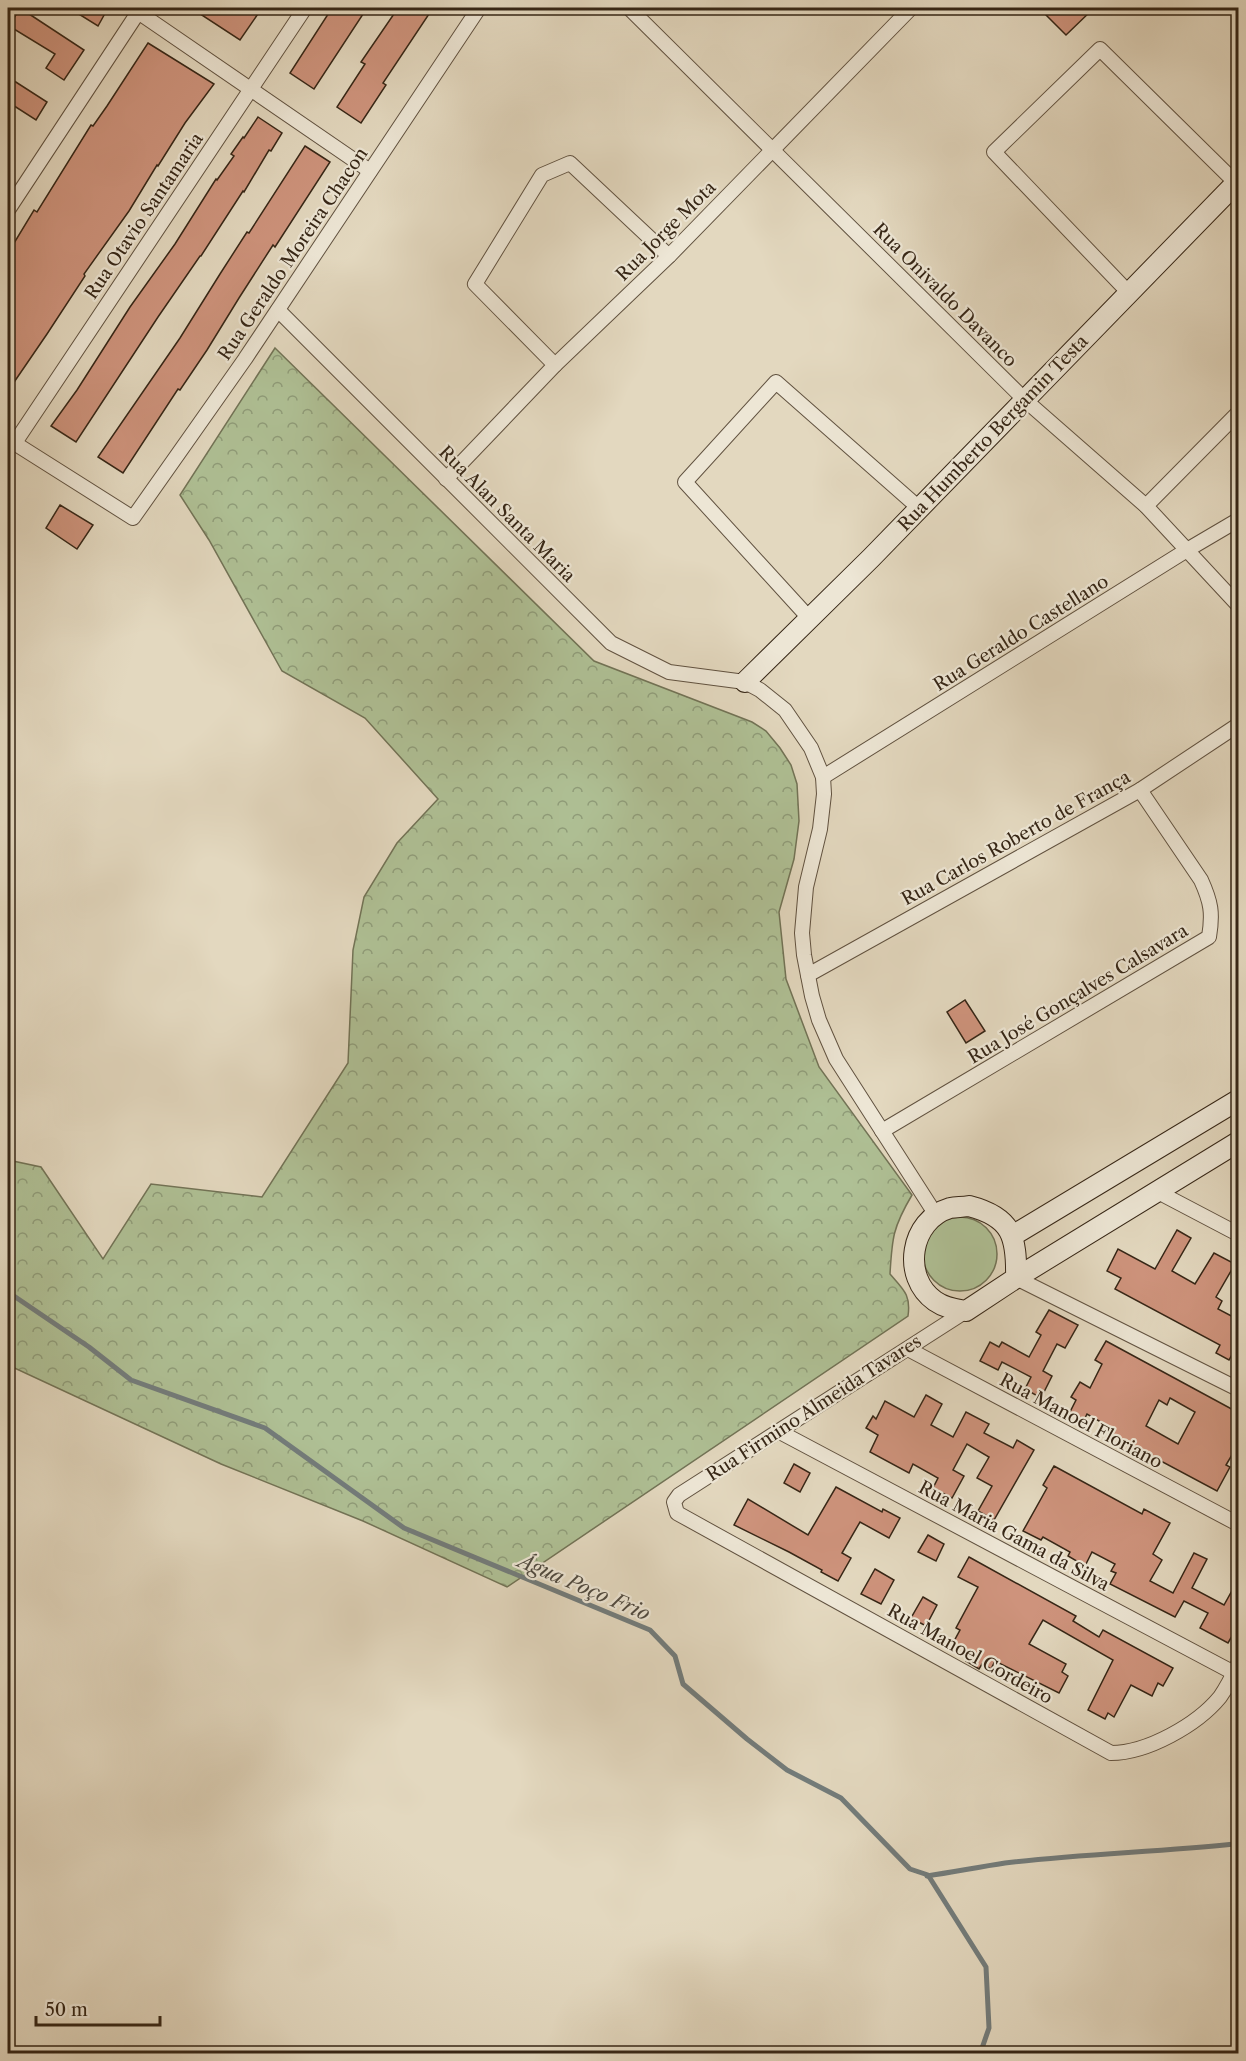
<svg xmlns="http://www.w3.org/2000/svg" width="1246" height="2061" font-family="'Libre Caslon Text',serif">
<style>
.grass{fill:#afc095;stroke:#727356;stroke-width:1.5}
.forest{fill:url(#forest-crowns);stroke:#727356;stroke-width:1.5}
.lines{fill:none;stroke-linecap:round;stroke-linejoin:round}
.stream{stroke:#737c7b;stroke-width:5}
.building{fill:#ce937c;stroke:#362616;stroke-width:1.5;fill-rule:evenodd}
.street-casing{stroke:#615240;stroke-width:16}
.secondary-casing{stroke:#362616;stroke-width:22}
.street{stroke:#ede6d5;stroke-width:14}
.secondary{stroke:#ede6d5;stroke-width:20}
.labels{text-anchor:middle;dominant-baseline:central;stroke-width:4.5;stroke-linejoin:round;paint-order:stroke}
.street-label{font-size:18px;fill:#362616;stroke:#ede6d5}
.water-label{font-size:20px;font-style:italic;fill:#504a40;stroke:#ede6d5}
</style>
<defs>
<pattern id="forest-crowns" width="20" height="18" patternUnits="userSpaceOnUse" patternTransform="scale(1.5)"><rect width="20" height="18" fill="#afc095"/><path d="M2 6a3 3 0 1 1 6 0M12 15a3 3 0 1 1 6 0" fill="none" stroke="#8f9c79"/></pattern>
</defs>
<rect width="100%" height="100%" fill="#e3d8bf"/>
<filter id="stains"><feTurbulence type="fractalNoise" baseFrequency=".00333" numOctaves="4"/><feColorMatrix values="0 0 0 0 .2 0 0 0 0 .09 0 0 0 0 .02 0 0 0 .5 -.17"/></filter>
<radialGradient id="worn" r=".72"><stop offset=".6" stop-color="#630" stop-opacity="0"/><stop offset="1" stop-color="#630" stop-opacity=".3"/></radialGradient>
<circle class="grass" cx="960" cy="1254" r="37"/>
<path class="forest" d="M275 348 594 661 752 722 766 731 780 748 791 765 797 784 799 821 794 859 779 912 786 979 819 1067 912 1195C893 1227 892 1238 890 1274 904 1290 911 1295 908 1316L507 1587 363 1521 221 1464 8 1365V1160L41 1167 103 1259 151 1184 262 1197 348 1063 353 950 364 897 397 843 438 799 365 718 282 671 209 540 180 495Z"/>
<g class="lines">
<g class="stream">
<polyline points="8,1292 89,1347 131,1380 265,1428 404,1528 650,1630 675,1656 683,1684 747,1739 787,1770 841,1798 910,1869 928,1875 986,1967 989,2028 980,2054"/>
<path d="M927 1876C953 1872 979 1867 1005 1863 1081 1854 1158 1852 1234 1844L1238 1841"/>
</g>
</g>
<g class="building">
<polygon points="20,8 84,50 64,80 46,68 55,54 9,26"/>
<polygon points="69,8 108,8 98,26"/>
<polygon points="191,8 262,8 240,40"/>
<polygon points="332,8 367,8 314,89 290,73"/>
<polygon points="398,8 433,8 383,83 386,85 361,123 337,107 365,64 361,62"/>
<polygon points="1039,8 1094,8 1066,35"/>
<polygon points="148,43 214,84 185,123 158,166 157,165 129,211 84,274 85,276 47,334 8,391 8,253 34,210 37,212 91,125 93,126 107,106"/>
<polygon points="8,77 47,102 36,120 8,102"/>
<polygon points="258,117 282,133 271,151 269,150 244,192 243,191 201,256 200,256 158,317 76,442 51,426 77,390 130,307 175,244 216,179 217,180 234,156 231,154 243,137 244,138"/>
<polygon points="305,146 330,162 275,247 273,245 239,298 207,350 180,390 178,389 123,473 98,457 180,338 220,274 247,232 249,233"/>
<polygon points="60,505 93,525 77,549 46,528"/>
<polygon points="965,1000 985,1031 966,1043 947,1012"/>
<polygon points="1177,1230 1191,1238 1172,1271 1195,1284 1214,1253 1235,1264 1216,1297 1222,1301 1218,1309 1239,1320 1239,1353 1234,1351 1229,1360 1216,1353 1220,1345 1115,1289 1121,1278 1107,1271 1118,1249 1155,1269"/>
<polygon points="1049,1310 1078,1325 1065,1348 1057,1344 1043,1371 1052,1376 1041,1398 1025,1389 1031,1377 1002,1362 998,1370 980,1361 990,1342 999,1347 1002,1342 1029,1357 1041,1335 1036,1332"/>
<path d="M1106 1341 1239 1413V1443L1226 1465 1230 1467 1217 1491 1112 1435 1115 1430 1087 1414 1084 1420 1070 1412 1076 1400 1071 1397 1080 1382 1090 1388 1102 1364 1095 1360ZM1170 1398 1195 1412 1178 1444 1146 1426 1159 1400 1167 1405Z"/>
<polygon points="926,1395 942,1404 931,1425 953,1437 966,1412 989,1424 984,1433 1013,1448 1017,1440 1034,1450 994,1520 978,1511 992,1486 977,1478 989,1457 967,1444 953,1470 964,1476 952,1498 933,1488 938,1478 913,1464 909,1473 870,1452 878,1435 866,1428 873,1416 876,1419 885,1401 914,1417"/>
<polygon points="794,1464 810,1473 800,1492 784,1483"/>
<polygon points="1054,1466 1142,1514 1144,1509 1170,1523 1153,1554 1162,1560 1150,1581 1173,1593 1194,1553 1207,1559 1192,1588 1224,1605 1239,1578 1239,1624 1228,1643 1200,1628 1208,1613 1184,1601 1175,1617 1110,1584 1116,1573 1111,1571 1115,1564 1092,1552 1085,1566 1068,1556 1070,1552 1043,1537 1041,1540 1023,1531 1047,1488 1043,1485"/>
<polygon points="836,1487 882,1512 883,1509 900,1518 889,1538 860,1522 842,1553 851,1558 838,1581 821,1572 822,1570 789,1552 734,1525 748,1499 808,1535"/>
<polygon points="928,1535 944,1544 936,1561 918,1552"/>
<polygon points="969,1557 1076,1616 1073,1621 1099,1637 1103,1630 1173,1668 1163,1686 1158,1683 1152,1696 1131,1685 1114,1717 1108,1713 1105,1719 1088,1710 1113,1660 1043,1620 1029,1644 1066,1664 1062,1672 1068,1676 1059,1693 995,1661 991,1669 982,1664 979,1669 966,1661 971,1652 953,1643 960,1630 956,1628 978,1587 958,1577"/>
<polygon points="875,1569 894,1580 881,1604 861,1594"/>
<polygon points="923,1597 937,1605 926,1626 911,1618"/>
</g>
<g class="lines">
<g class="street-casing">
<g id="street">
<polyline points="629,8 1025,400 1146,506 1238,605"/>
<polyline points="138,12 370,171"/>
<polyline points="8,210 141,8"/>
<polyline points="1129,293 994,152 1100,49 1236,183"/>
<polyline points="278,310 611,643 669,672 745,682 760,690 785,710 811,748 823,777 824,794 820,829 806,887 802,933 804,955 812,996 819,1020 836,1059 936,1215"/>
<polyline points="555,365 475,284 542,175 570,163 669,256"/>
<polyline points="8,439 133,518 245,359 479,8"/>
<polyline points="14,444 305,8"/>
<polyline points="446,479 555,365 669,256 911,8"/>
<polyline points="1146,506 1238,413"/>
<polyline points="810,619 685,482 776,382 919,508"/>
<polyline points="823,777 1187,550 1238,520"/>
<polyline points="808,975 1140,790 1238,725"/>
<path d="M882 1131 1209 937C1213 913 1211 902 1201 880L1140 790"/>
<polyline points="1158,1192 1238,1234"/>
<polyline points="1016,1278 1238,1389"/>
<path d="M966 1311 679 1495 674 1502 677 1513 1111 1753C1147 1753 1197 1725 1220 1697 1227 1687 1233 1675 1238 1664"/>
<polyline points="908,1349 1238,1524"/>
<polyline points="778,1431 1234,1673"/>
</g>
</g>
<g class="secondary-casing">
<g id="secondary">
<polyline points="745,682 871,558 1238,181"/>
<path d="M969 1206C1012 1217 1017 1237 1016 1278L966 1311C955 1309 945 1308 935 1301 901 1277 910 1220 950 1208 956 1207 963 1207 969 1206Z"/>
<polyline points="1012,1236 1238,1100"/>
<polyline points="1016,1278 1238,1142"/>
</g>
</g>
<use href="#street" class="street"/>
<use href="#secondary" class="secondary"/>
</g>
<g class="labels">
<g class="street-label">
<text transform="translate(144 216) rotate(-56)">Rua Otavio Santamaria</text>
<text transform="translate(666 231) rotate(-45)">Rua Jorge Mota</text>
<text transform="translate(293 254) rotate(-56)">Rua Geraldo Moreira Chacon</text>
<text transform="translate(945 295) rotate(45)">Rua Onivaldo Davanco</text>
<text transform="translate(993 433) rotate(-46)">Rua Humberto Bergamin Testa</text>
<text transform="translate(507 514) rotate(45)">Rua Alan Santa Maria</text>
<text transform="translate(1021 633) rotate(-32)">Rua Geraldo Castellano</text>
<text transform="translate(1016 838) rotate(-29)">Rua Carlos Roberto de França</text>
<text transform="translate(1078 994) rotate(-31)">Rua José Gonçalves Calsavara</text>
<text transform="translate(814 1408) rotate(-33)">Rua Firmino Almeida Tavares</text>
<text transform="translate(1081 1421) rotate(28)">Rua Manoel Floriano</text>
<text transform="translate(1014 1536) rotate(28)">Rua Maria Gama da Silva</text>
<text transform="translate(970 1654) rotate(29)">Rua Manoel Cordeiro</text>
</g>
<g class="water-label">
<text transform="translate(584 1587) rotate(23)">Água Poço Frio</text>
</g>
</g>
<rect width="1246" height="2061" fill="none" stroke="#e3d8bf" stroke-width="30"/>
<rect x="9" y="9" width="1228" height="2043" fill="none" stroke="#362616" stroke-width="3"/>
<rect x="15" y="15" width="1216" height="2031" fill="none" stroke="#362616" stroke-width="1.5"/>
<path d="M36 2016v9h124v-9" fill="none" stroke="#362616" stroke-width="3"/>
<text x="45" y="2016" font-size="18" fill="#362616" stroke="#ede6d5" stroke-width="4.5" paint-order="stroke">50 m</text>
<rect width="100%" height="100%" filter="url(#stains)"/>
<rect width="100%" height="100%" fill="url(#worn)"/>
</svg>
